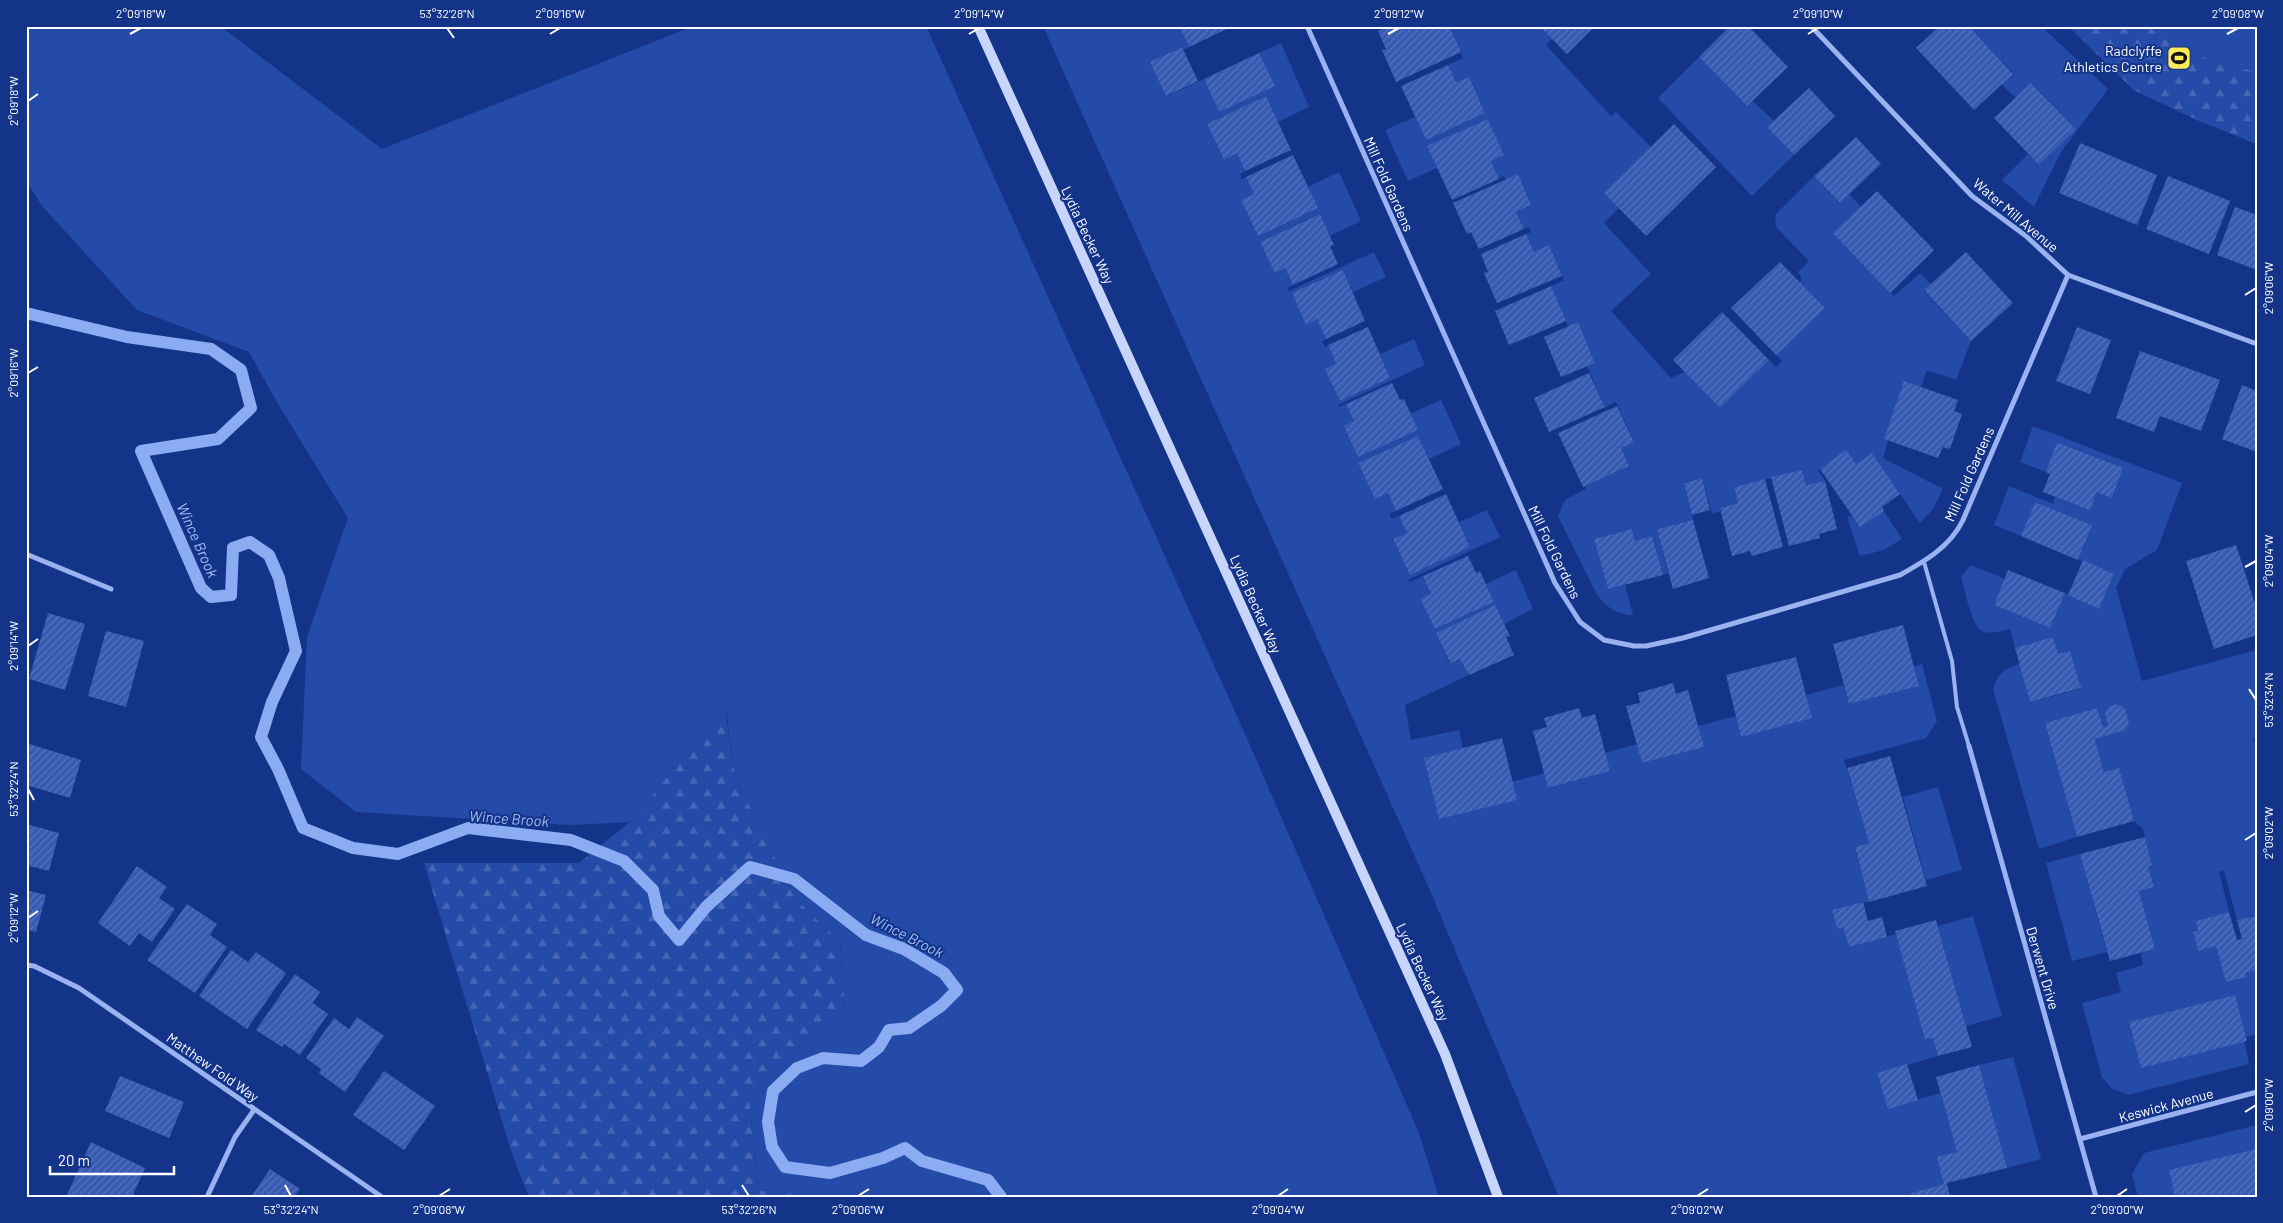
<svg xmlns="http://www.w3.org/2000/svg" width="2283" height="1223" font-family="Barlow,sans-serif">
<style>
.green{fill:#254ba8}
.forest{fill:url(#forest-firs)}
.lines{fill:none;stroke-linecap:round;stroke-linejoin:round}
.stream{stroke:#8babf3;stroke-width:12}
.building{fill:url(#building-hatch)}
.lane{stroke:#9ab3f0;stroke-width:4}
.street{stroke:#9ab3f0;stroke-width:5}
.secondary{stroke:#c7d5fb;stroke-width:10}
.ticks{fill:none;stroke:#fff;stroke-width:2}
.labels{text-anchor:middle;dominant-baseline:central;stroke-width:4;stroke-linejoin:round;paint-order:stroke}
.poi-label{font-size:14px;fill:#fff;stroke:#133489;text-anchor:end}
.street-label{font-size:14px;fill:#fff;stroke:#133489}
.water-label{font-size:15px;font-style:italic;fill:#a5bdf7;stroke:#133489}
.neatline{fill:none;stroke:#fff;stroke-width:2}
.ticks-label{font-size:12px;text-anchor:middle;fill:#fff}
</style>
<defs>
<pattern id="forest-firs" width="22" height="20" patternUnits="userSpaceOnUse" patternTransform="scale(1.25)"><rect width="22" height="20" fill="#254ba8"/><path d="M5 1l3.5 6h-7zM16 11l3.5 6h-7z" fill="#4666b5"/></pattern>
<pattern id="building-hatch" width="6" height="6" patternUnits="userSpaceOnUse" patternTransform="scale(1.25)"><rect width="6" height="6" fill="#375ab2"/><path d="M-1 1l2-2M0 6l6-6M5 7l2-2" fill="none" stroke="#5573be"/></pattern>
</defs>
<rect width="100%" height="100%" fill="#133489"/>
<g class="green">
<polygon points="26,26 220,26 382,149 694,26 926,26 1245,734 1419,1133 1439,1197 812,1197 758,1190 749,1097 845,1012 840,942 795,898 762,833 735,777 726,709 630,822 571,825 356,812 301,769 307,637 348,518 278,404 249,352 137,310 43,207 26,182"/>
<polygon points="1043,26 1179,26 1189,47 1183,50 1181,47 1151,62 1167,96 1204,79 1219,112 1274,86 1259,53 1281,43 1309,107 1278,122 1266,96 1207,124 1223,159 1237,153 1245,171 1240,174 1242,179 1246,177 1254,194 1241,200 1258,236 1317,208 1308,187 1339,172 1361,221 1330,236 1319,214 1260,242 1275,272 1285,268 1293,285 1287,288 1289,291 1374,252 1386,277 1353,292 1343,270 1306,324 1317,319 1326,339 1322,341 1325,347 1328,345 1336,364 1340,401 1390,378 1380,354 1414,339 1425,365 1338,405 1339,407 1346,404 1354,421 1344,426 1358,456 1418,430 1410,414 1441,400 1461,444 1429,459 1418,436 1358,463 1375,499 1388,493 1396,511 1389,514 1392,519 1399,516 1407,533 1393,539 1410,575 1470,547 1459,522 1487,510 1500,537 1408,580 1410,582 1423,576 1431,594 1420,598 1435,629 1494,602 1486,584 1516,570 1533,609 1504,624 1495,605 1436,633 1449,663 1460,659 1469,675 1405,705 1411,740 1459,730 1463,748 1512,782 1544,773 1549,788 1610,771 1605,753 1637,744 1642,763 1703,747 1698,726 1736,716 1741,737 1806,695 1843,685 1849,704 1918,686 1913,667 1922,664 1937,721 1926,738 1844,760 1869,843 1855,848 1869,902 1863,902 1832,911 1837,928 1843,927 1849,947 1896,934 1925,1040 1933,1038 1938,1056 1877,1074 1888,1108 1940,1093 1957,1152 1944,1184 1911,1193 1912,1197 1559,1197 1428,886"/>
<path d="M1449 26H1539L1552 39 1546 45 1611 116 1616 112 1651 147 1619 208 1604 223 1651 274 1611 311 1671 378 1685 372 1720 408 1769 360 1776 367 1782 361 1776 355 1800 282 1802 279 1798 272 1809 261 1776 227 1775 215 1814 176 1839 203 1849 194 1861 207 1834 233 1894 296 1920 273 1931 284 1924 291 1971 341 1956 380 1927 370 1921 387 1884 439 1888 441 1883 458 1943 489 1933 509 1920 523 1872 453 1856 464 1846 451 1818 470 1825 481 1806 485 1802 470 1734 487 1738 503 1720 508V512L1712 513 1702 478 1684 482 1693 520 1657 529 1668 573 1663 575 1652 536 1635 541 1632 529 1594 539 1608 589 1625 585 1633 615C1615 614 1608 608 1597 595L1558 516 1565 500 1586 489 1585 486 1629 466 1621 448 1634 441 1616 402 1605 407 1587 366 1595 362 1578 323 1568 327 1551 286 1564 280 1549 246 1534 252 1526 234 1531 232 1529 227 1524 229 1516 212 1531 205 1518 175 1506 180 1504 176 1499 179 1491 161 1504 155 1488 119 1428 146 1437 168 1408 181 1385 130 1415 117 1426 140 1485 113 1469 77 1456 82 1448 65 1463 58Z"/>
<polygon points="1969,26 2041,26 2108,89 2061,152 2034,207 2002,180 2028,154 2039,165 2076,129 2032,83 2016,98 2001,84 2013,73"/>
<polygon points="2068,26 2257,26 2257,144 2197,120 2134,90"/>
<polygon points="1699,57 1747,106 1753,101 1774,121 1767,127 1794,155 1752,196 1658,98"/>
<path d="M2033 426 2182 483 2157 550 2125 569 2116 588 2142 681 2257 650V733L2253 742 2257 744V916L2237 920 2224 870 2219 872 2229 912 2196 921 2198 931 2193 933 2198 951 2216 946 2246 977 2245 973 2257 970V1034L2246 1037 2235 995 2129 1022 2141 1068 2244 1041 2249 1064 2128 1095 2111 1088 2102 1077 2082 1003 2121 992 2116 973 2143 965 2141 953 2155 949 2139 891 2154 887 2148 867 2152 865 2143 829 2134 821 2119 768 2104 772 2095 739 2126 730 2129 723 2125 708 2117 704 2109 706 2105 713 2108 726 2103 727 2097 708 2045 723 2077 837 2039 849 1993 689C1999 673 2003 669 2020 664L2031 702 2080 689 2070 651 2058 654 2053 637 2015 648 2010 629C2002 631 1990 635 1982 631 1971 625 1965 590 1961 577L1971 565 2005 579 1994 605 2050 628 2065 593 2099 609 2114 575 2078 560 2092 525 2035 502 2021 536 1994 525 2009 486 2053 504 2055 496 2096 492 2112 498 2123 468 2058 442 2046 472 2020 462Z"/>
<polygon points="1884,511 1902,539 1884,550 1860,556 1847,517"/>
<polygon points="1938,787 1962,870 1926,880 1903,797"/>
<polygon points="2080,854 2107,952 2072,961 2046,863"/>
<polygon points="1973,916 2002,1016 1966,1026 1938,926"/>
<polygon points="2013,1057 2041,1159 2007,1168 1979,1065"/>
<polygon points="2257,1125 2257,1149 2175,1197 2138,1197 2132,1174 2144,1153"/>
</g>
<g class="forest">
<polygon points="2068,26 2148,26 2162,37 2222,66 2257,71 2257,144 2197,120 2134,90"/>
<polygon points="725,708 735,777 795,898 840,942 845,1012 749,1097 758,1190 812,1197 529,1197 511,1151 424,863 579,863 630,822"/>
</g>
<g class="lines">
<polyline class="stream" points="26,313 127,337 211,349 241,370 251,408 218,439 141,451 201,588 211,597 231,595 233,548 250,542 269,555 279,578 296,651 272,702 261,737 278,769 303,828 353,848 398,854 468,828 571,840 624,861 653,890 659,916 679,940 706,907 750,867 794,879 866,935 904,949 944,973 957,990 941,1006 909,1028 889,1030 879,1047 861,1061 823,1058 797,1068 773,1091 768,1122 772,1147 785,1167 830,1173 883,1158 905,1148 922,1161 988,1180 1001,1197"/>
</g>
<g class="building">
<polygon points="1179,26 1233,26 1189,47"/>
<polygon points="1389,26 1449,26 1461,52 1396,82 1382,50 1386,49 1378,31"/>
<polygon points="1539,26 1595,26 1567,54"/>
<polygon points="1730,26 1748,26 1788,67 1747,106 1699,57"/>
<polygon points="1940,26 1969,26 2013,74 1974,110 1916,48"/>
<polygon points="1182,47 1198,81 1166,96 1150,62"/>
<polygon points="1259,53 1275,86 1219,112 1204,79"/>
<polygon points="1448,65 1456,82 1469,77 1485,113 1426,140 1401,86"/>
<polygon points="2031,83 2076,129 2039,165 1994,118"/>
<polygon points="1809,88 1835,116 1794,155 1767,127"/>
<polygon points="1266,96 1291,150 1245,171 1237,153 1224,160 1207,124"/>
<polygon points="1488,119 1504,155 1491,161 1499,179 1452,200 1427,146"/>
<polygon points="1674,124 1716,167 1646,236 1604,193"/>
<polygon points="1856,137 1881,164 1840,203 1814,176"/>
<polygon points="2080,143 2157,175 2137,225 2059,193"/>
<polygon points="1293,155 1318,208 1258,236 1241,200 1254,194 1246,177"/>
<polygon points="1518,174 1531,205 1516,212 1524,229 1479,249 1471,232 1467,234 1453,203"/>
<polygon points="2168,176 2230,201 2209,254 2146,229"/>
<polygon points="1877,191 1934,250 1890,293 1833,233"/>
<polygon points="2235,207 2257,215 2257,270 2217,255"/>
<polygon points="1320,214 1334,245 1330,246 1338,264 1293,285 1285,268 1275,273 1260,242"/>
<polygon points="1526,234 1534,252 1549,245 1562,276 1497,303 1484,273 1488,272 1481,254"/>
<polygon points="1966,252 2013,303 1971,341 1924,290"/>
<polygon points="1780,262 1825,308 1776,355 1731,308"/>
<polygon points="1343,270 1365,321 1326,339 1317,319 1306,325 1292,293"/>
<polygon points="1551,286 1566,321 1509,345 1495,311"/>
<polygon points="1722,312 1769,360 1720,408 1673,360"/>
<polygon points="1578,322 1595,363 1561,377 1544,337"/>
<polygon points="1368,327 1390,378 1340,401 1325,369 1336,364 1328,345"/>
<polygon points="2077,327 2111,340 2090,394 2056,381"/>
<polygon points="2140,351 2220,380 2201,431 2160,416 2154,432 2116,418"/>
<polygon points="1589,373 1605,407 1549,432 1534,398"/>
<polygon points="1904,381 1958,400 1954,411 1962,414 1950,449 1943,447 1938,458 1884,439"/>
<polygon points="1392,383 1400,400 1404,399 1418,430 1358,457 1344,426 1354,421 1346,404"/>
<polygon points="2242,385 2257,391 2257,452 2222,439"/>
<polygon points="1617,406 1634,442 1621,448 1629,466 1583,487 1558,433"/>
<polygon points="1418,436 1443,489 1396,511 1388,493 1375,499 1358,463"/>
<polygon points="2057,442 2123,468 2112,498 2096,492 2090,510 2043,492 2050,474 2046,472"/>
<polygon points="1846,450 1856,464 1872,453 1900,494 1882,507 1884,511 1860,527 1820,469"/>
<polygon points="1802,470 1806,485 1825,481 1837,529 1819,534 1820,538 1789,546 1771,477"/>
<polygon points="1702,478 1710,510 1692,515 1684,483"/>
<polygon points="1765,479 1783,547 1752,556 1750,551 1732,556 1720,508 1738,503 1734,487"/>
<polygon points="1446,494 1470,547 1410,575 1393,539 1407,533 1399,516"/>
<polygon points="2035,502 2092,525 2078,560 2021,536"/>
<polygon points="1693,520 1709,578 1673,589 1657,529"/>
<polygon points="1632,529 1635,541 1652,536 1663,575 1608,589 1594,539"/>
<polygon points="2236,545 2257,610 2257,635 2214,649 2186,561"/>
<polygon points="1468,556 1476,573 1480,571 1494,602 1435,629 1420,598 1431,594 1423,576"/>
<polygon points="2083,560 2114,574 2099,609 2068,595"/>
<polygon points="2008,570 2065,593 2050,628 1994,605"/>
<polygon points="1495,605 1510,636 1506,637 1514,655 1469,675 1460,659 1450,663 1436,633"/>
<polygon points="48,613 85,624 65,690 29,679"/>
<polygon points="1903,625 1919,686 1849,704 1833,644"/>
<polygon points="106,631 144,641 126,707 88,696"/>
<polygon points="2053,637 2058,654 2070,651 2081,688 2030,702 2015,648"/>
<polygon points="1796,657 1812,718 1741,737 1726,675"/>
<polygon points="1673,683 1676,694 1688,690 1704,747 1642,763 1626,706 1640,703 1638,693"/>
<polygon points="2117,704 2125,708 2129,723 2126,730 2095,739 2104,772 2119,768 2134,821 2077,837 2045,723 2097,708 2103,727 2108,726 2105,713 2109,706"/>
<polygon points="1579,708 1582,718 1595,714 1610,771 1548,788 1533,731 1547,727 1544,718"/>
<polygon points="1502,738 1517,800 1439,819 1424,758"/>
<polygon points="26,743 81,760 70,798 26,785"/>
<polygon points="1890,756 1927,886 1869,902 1855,847 1869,843 1847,768"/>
<polygon points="26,824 59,833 49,871 26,865"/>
<polygon points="2145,837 2152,865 2148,867 2154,887 2139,891 2155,949 2110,961 2080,854"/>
<polygon points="137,866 167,887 159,898 175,909 152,942 139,933 130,946 98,923"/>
<polygon points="26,890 46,895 36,932 26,929"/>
<polygon points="1863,902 1868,921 1882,917 1887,937 1849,947 1843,927 1837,929 1832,910"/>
<polygon points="187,904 217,924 210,935 227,947 195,993 147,960"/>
<polygon points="2229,912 2237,940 2242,939 2237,920 2257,916 2257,970 2245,973 2247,977 2226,982 2216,946 2198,951 2193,932 2198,931 2196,921"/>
<polygon points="1936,920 1972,1047 1938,1056 1933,1038 1925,1040 1895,931"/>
<polygon points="231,950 248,962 256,952 286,973 247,1029 199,996"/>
<polygon points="295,974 320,992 313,1003 328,1014 300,1055 284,1044 282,1047 256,1030"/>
<polygon points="2235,995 2247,1041 2141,1068 2129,1022"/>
<polygon points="357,1017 384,1036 345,1092 319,1073 321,1069 306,1058 334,1018 349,1029"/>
<polygon points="1907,1064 1918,1100 1888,1109 1877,1073"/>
<polygon points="1979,1065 2007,1168 1947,1183 1950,1197 1912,1197 1911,1193 1944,1184 1937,1157 1957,1152 1936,1077"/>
<polygon points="384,1071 435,1106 404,1150 353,1115"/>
<polygon points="120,1076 184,1102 169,1138 105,1111"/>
<polygon points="91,1142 145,1168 132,1197 66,1197"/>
<polygon points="2257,1149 2257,1196 2175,1197 2169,1170"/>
<polygon points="270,1169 300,1189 294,1197 251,1197"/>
</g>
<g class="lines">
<polyline class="lane" points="1924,562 1952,661 1957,707 1969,746"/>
<g class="street">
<path d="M1307 26 1555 583 1580 622 1604 640 1634 646H1646L1683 638 1900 575C1925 561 1950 547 1963 520L2068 275"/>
<polyline points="1811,26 1972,196 2026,236 2068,275 2257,344"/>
<polyline points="26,554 111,589"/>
<polyline points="1969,746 2096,1197"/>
<polyline points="26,965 34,966 79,988 382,1197"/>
<polyline points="2080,1139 2257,1092"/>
<polyline points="207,1197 235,1137 254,1110"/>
</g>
<polyline class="secondary" points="978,26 1445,1054 1498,1197"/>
</g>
<path class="ticks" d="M447 28 454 38M130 34 141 28M550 34 560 28M969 34 979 28M1388 34 1399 28M1808 34 1818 28M2227 34 2238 28M28 101 38 94M2245 295 2256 288M28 373 38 367M2245 567 2256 561M28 646 38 639M2249 689 2256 700M28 789 34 800M2245 840 2256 833M28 918 38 911M2245 1112 2256 1105M285 1185 291 1196M742 1185 749 1196M439 1196 450 1189M858 1196 869 1189M1278 1196 1288 1189M1697 1196 1708 1189M2117 1196 2127 1189"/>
<defs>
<g id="stadium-square" transform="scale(1.25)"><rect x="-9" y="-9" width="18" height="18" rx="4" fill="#ffea58" stroke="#133489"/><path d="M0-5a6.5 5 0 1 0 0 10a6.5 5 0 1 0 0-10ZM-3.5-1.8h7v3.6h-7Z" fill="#111"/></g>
</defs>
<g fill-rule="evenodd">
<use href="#stadium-square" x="2179" y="58"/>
</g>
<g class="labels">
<g class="poi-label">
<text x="2162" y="50">Radclyffe<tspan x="2162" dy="16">Athletics Centre</tspan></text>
</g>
<g class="street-label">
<text transform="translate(1389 184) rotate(66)">Mill Fold Gardens</text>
<text transform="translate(2016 215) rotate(40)">Water Mill Avenue</text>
<text transform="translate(1088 235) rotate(65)">Lydia Becker Way</text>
<text transform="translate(1969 474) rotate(-66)">Mill Fold Gardens</text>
<text transform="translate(1555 552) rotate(64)">Mill Fold Gardens</text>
<text transform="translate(1256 604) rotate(66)">Lydia Becker Way</text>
<text transform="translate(2043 968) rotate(74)">Derwent Drive</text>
<text transform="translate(1423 972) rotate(65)">Lydia Becker Way</text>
<text transform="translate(213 1067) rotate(35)">Matthew Fold Way</text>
<text transform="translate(2166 1105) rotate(-15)">Keswick Avenue</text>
</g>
<g class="water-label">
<text transform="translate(198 540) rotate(66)">Wince Brook</text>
<text transform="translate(509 818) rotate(4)">Wince Brook</text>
<text transform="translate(907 935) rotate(27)">Wince Brook</text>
</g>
</g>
<rect width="2283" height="1223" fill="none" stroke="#133489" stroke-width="55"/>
<path d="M50 1166v8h124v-8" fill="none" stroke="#ffffff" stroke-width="2.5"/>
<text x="58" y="1166" font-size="15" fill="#ffffff" stroke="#133489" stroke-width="4" paint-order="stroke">20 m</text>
<rect x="28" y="28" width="2228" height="1168" class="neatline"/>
<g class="ticks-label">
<text x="141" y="18">2°09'18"W</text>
<text x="447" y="18">53°32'28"N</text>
<text x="560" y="18">2°09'16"W</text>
<text x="979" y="18">2°09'14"W</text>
<text x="1399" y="18">2°09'12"W</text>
<text x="1818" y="18">2°09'10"W</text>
<text x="2238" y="18">2°09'08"W</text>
<text transform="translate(14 101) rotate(-90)" y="4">2°09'18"W</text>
<text transform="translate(2269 288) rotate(-90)" y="4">2°09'06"W</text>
<text transform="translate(14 373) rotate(-90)" y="4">2°09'16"W</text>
<text transform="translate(2269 561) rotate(-90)" y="4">2°09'04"W</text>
<text transform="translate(14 646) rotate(-90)" y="4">2°09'14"W</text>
<text transform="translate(2269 700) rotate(-90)" y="4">53°32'34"N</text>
<text transform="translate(14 789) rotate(-90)" y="4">53°32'24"N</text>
<text transform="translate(2269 833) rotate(-90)" y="4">2°09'02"W</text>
<text transform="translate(14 918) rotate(-90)" y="4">2°09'12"W</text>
<text transform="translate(2269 1105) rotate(-90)" y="4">2°09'00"W</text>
<text x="291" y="1214">53°32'24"N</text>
<text x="439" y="1214">2°09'08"W</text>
<text x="749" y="1214">53°32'26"N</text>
<text x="858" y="1214">2°09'06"W</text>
<text x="1278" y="1214">2°09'04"W</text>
<text x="1697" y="1214">2°09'02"W</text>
<text x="2117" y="1214">2°09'00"W</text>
</g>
</svg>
